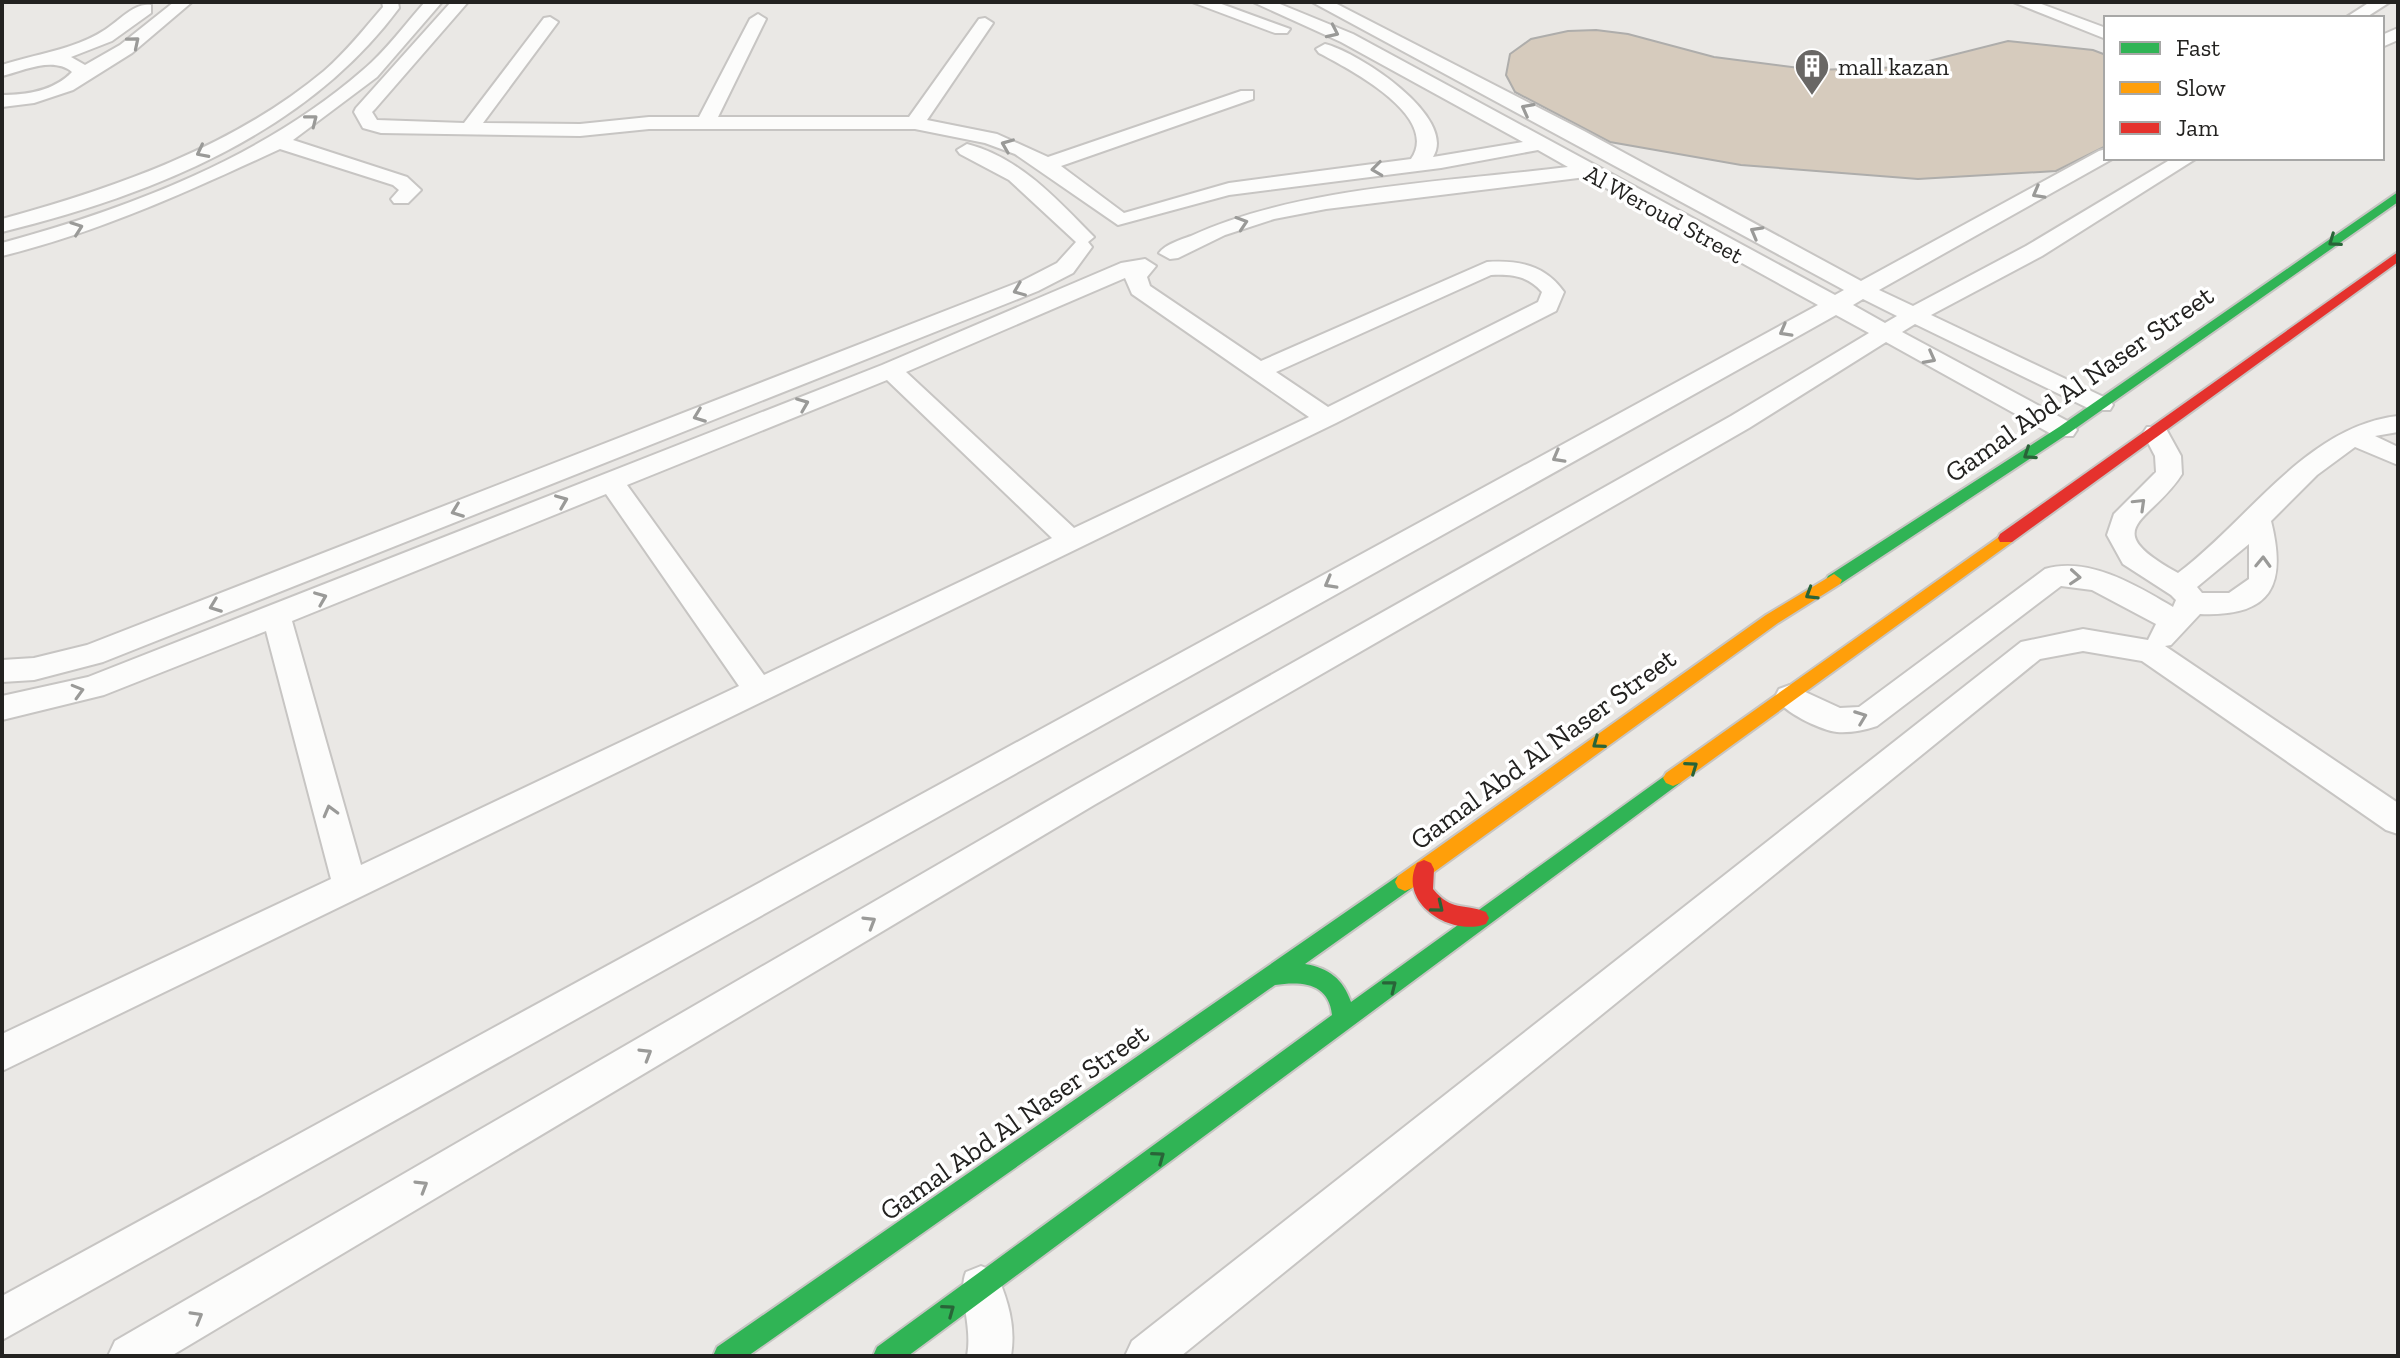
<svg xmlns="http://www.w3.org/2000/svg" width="2400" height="1358" font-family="'Zilla Slab',serif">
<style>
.building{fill:#d6cbbd;stroke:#aeadab;stroke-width:2}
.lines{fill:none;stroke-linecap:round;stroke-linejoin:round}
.street-casing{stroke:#c7c5c3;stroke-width:4}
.fast-casing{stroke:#c7c5c3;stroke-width:4}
.slow-casing{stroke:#c7c5c3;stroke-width:4}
.jam-casing{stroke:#c7c5c3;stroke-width:4}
.street{fill:#fcfcfb;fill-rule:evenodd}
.fast{fill:#30b455;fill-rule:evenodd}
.slow{fill:#ff9f0a;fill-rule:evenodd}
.jam{fill:#e5322d;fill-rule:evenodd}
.oneway{stroke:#9a9a98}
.oneway2{stroke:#296438}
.labels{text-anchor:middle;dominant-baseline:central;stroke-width:7;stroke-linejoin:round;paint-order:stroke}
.far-poi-label{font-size:24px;fill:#232220;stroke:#fff;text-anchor:start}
.far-street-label{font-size:24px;fill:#232220;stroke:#fff}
.street-label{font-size:28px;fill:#232220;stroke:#fff}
</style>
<rect width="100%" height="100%" fill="#eae8e5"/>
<polygon class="building" points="1596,30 1628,34 1714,57 1815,70 1905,67 2008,41 2093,50 2106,55 2106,146 2056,171 1918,179 1741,165 1610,142 1515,92 1506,75 1510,54 1531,39 1568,31"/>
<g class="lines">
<g class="street-casing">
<g id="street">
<path d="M174 2H192L132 53 73 90 34 103 2 107V95C27 95 54 91 72 72 53 56 23 71 2 76V65C35 54 73 50 103 31 117 23 134 2 151 5V13L112 41 71 57 85 65 120 45Z"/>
<path d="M382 2H398L399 8C306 134 150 196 2 232V219C115 188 233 147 324 71 346 52 364 29 383 7Z"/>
<path d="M425 2H442L377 77 293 140 407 177 421 190 408 203H394L391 199 399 190 393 185 280 149C189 191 100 232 2 256V243C130 208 262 158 363 70 386 51 405 24 425 2Z"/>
<path d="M451 2H468L375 109 372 112 377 120 464 123 544 18 550 17 558 22 483 123 580 124 649 117H699L750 19 758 14 766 19 718 117H909L979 19 985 18 993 23 927 120 997 134 1048 157 1241 91H1253V99L1061 166 1124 213 1229 183 1411 159C1441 116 1349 69 1319 53L1316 49 1325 44C1358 52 1458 117 1433 157L1523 142 1341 42 1253 2H1275L1353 34 1835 295 1844 290 1312 2H1333L1584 131 1861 281 2099 151 2106 149V158H2114L1879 290 1913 306 2026 246 2173 158H2197L2042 256 1931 315 2110 400 2113 405 2110 410H2092L1915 324 1902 332 2073 424 2077 430 2073 436H2055L1886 342 1749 428 1094 805 171 1356H108L115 1341 1072 787 1731 416 1869 333 1836 315 2 1340V1296L1818 305 1586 177 1326 209 1274 219 1225 235 1178 258 1170 259 1159 253C1166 244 1180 240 1191 236 1299 186 1450 182 1568 167L1538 150 1441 168 1229 195 1118 225 1015 154 985 143 915 129H649L580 136 381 133 363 128 354 112 356 108ZM1863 299 1897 316 1885 323 1853 305Z"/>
<polygon points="1192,2 1216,2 1290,29 1287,33 1275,33"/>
<polygon points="2013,2 2036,2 2106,28 2106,39"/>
<polygon points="2370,2 2390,2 2365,18 2345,18"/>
<polygon points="2398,28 2398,40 2382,47 2382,35"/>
<path d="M967 144C1018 157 1055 197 1090 233L1094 237 1088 242 1092 247 1073 273 1038 291 103 662 34 680 2 682V660L34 658 87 645 1022 281 1057 263 1076 242 1009 180 960 154 957 150Z"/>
<path d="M1145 259 1156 266 1147 277 1150 286 1261 361 1487 262C1519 260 1545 265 1564 292L1556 311 1336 423 2 1071V1034L331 879 266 631 104 695 2 720V696L88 677 882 365 1121 263ZM1491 275C1512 274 1528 276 1542 292L1538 302 1328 407 1276 372ZM1125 278 1132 294 1309 417 1074 528 906 372ZM887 380 1052 538 764 675 627 485ZM606 494 739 686 361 865 292 621Z"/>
<path d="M2398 416V432L2375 436 2398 447V465L2355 447 2317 475 2271 521C2287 585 2272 617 2200 614L2171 645 2165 646 2398 803V834L2386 830 2142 661 2083 651 2040 659 1181 1356H1125L1132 1341 2021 642 2083 629 2148 640 2156 624 2092 590 2061 586 1877 726C1865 730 1850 733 1837 732 1820 730 1783 712 1775 697L1779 689 1790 685 1840 708 1859 707 2045 569C2089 556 2137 586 2173 607L2176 600 2171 595 2123 564 2107 535 2114 514 2156 472 2155 456 2143 433 2147 427H2165L2181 456 2182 474C2151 523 2095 527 2178 573 2248 521 2307 426 2398 416ZM2249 544V579L2229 593H2202L2197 587Z"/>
<path d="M981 1266 996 1272C1008 1301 1016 1325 1011 1356H967C973 1325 957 1293 966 1272Z"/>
</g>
</g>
<g class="fast-casing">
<g id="fast">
<polygon points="2398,192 2398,202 2069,433 1840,584 1828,584 1826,580 1828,576 2059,427"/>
<path d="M1673 770 1680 773 1683 778 1680 783 908 1356H873L877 1347 1332 1015C1329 983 1302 981 1275 985L748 1356H713L717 1347 1398 876 1405 873 1412 876 1415 882 1412 888 1305 964C1329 968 1343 979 1351 1002Z"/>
</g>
</g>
<g class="slow-casing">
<g id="slow">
<polygon points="2006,532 2014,538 2012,542 1680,783 1673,786 1666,783 1663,778 1666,773"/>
<polygon points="1834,574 1842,580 1840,584 1778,623 1412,888 1405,891 1398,888 1395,882 1398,876 1766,615"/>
</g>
</g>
<g class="jam-casing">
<g id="jam">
<polygon points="2398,252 2398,262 2012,542 2000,542 1998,538 2000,534"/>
<path d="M1424 860 1431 863 1434 869 1433 889C1452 912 1463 903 1486 912L1489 918 1486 924C1451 937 1397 903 1417 863Z"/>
</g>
</g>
<use href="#street" class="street"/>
<use href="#fast" class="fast"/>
<use href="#slow" class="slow"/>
<use href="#jam" class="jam"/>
</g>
<defs><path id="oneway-chevron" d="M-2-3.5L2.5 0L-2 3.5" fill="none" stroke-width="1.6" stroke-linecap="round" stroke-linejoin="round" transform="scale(2)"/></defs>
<g class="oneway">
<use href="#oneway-chevron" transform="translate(1333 32) rotate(25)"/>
<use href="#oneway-chevron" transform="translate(134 42) rotate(-40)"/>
<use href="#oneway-chevron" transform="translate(1527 109) rotate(-152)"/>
<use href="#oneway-chevron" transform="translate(312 120) rotate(-38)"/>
<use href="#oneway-chevron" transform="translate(1007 145) rotate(-158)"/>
<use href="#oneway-chevron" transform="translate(202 152) rotate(153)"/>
<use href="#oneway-chevron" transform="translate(1377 169) rotate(173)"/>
<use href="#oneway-chevron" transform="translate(2038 193) rotate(151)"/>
<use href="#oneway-chevron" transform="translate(1242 223) rotate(-18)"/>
<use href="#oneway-chevron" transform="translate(77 228) rotate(-20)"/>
<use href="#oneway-chevron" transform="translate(1756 232) rotate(-151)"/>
<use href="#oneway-chevron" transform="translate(1019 290) rotate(158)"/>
<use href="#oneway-chevron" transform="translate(1785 331) rotate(151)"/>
<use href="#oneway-chevron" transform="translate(1930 358) rotate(28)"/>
<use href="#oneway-chevron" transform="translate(803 404) rotate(-22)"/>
<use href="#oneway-chevron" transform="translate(699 416) rotate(159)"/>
<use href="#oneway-chevron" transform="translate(1558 457) rotate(151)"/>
<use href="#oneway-chevron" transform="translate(562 501) rotate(-22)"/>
<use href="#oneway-chevron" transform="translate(2140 504) rotate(-44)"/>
<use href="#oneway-chevron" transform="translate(457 511) rotate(159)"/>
<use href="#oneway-chevron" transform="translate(2263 562) rotate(-88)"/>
<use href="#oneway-chevron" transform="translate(2075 577) rotate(4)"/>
<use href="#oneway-chevron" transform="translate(1330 583) rotate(151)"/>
<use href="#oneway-chevron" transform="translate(321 598) rotate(-22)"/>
<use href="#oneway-chevron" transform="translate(215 606) rotate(159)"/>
<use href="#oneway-chevron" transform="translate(78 691) rotate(-16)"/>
<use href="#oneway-chevron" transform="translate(1861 717) rotate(-21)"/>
<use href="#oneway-chevron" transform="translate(330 811) rotate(-105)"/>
<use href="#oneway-chevron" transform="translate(870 922) rotate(-31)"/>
<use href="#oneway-chevron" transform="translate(646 1054) rotate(-31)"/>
<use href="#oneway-chevron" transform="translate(422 1186) rotate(-31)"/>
<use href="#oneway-chevron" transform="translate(197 1317) rotate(-30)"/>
</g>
<g class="oneway2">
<use href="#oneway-chevron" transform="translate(2334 241) rotate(145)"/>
<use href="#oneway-chevron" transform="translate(2029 454) rotate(146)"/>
<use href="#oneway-chevron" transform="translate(1811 594) rotate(148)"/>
<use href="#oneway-chevron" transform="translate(1598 743) rotate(144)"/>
<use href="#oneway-chevron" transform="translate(1692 767) rotate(-35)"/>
<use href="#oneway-chevron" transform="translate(1438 907) rotate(39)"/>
<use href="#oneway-chevron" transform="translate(1391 986) rotate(-38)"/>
<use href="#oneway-chevron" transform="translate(1159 1157) rotate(-36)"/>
<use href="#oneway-chevron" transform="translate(949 1310) rotate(-36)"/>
</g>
<defs>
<g id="building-pin" transform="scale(1.8)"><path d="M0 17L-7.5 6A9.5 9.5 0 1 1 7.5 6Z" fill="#696765" stroke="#fff"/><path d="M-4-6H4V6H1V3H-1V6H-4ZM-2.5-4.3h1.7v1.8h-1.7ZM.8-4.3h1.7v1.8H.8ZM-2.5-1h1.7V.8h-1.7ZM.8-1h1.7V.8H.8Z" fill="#fff"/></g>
</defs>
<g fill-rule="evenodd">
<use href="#building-pin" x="1812" y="66"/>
</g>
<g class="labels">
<g class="far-poi-label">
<text x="1838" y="66">mall kazan</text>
</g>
<g class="far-street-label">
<text transform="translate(1664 214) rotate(29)">Al Weroud Street</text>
</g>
<g class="street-label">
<text transform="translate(2079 384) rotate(-35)">Gamal Abd Al Naser Street</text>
<text transform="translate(1543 749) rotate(-36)">Gamal Abd Al Naser Street</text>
<text transform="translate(1014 1122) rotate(-35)">Gamal Abd Al Naser Street</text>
</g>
</g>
<rect width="2400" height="1358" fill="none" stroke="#232220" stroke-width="8"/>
<rect x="2104" y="16" width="280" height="144" fill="#ffffff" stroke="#a7a7a6" stroke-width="2"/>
<rect x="2120" y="42" width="40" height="12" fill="#30b455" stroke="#a7a7a6" stroke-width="2"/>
<text x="2176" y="56" font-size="24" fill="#232220">Fast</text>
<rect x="2120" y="82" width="40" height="12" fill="#ff9f0a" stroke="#a7a7a6" stroke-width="2"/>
<text x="2176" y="96" font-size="24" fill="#232220">Slow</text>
<rect x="2120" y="122" width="40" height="12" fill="#e5322d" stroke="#a7a7a6" stroke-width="2"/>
<text x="2176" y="136" font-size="24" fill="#232220">Jam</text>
</svg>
